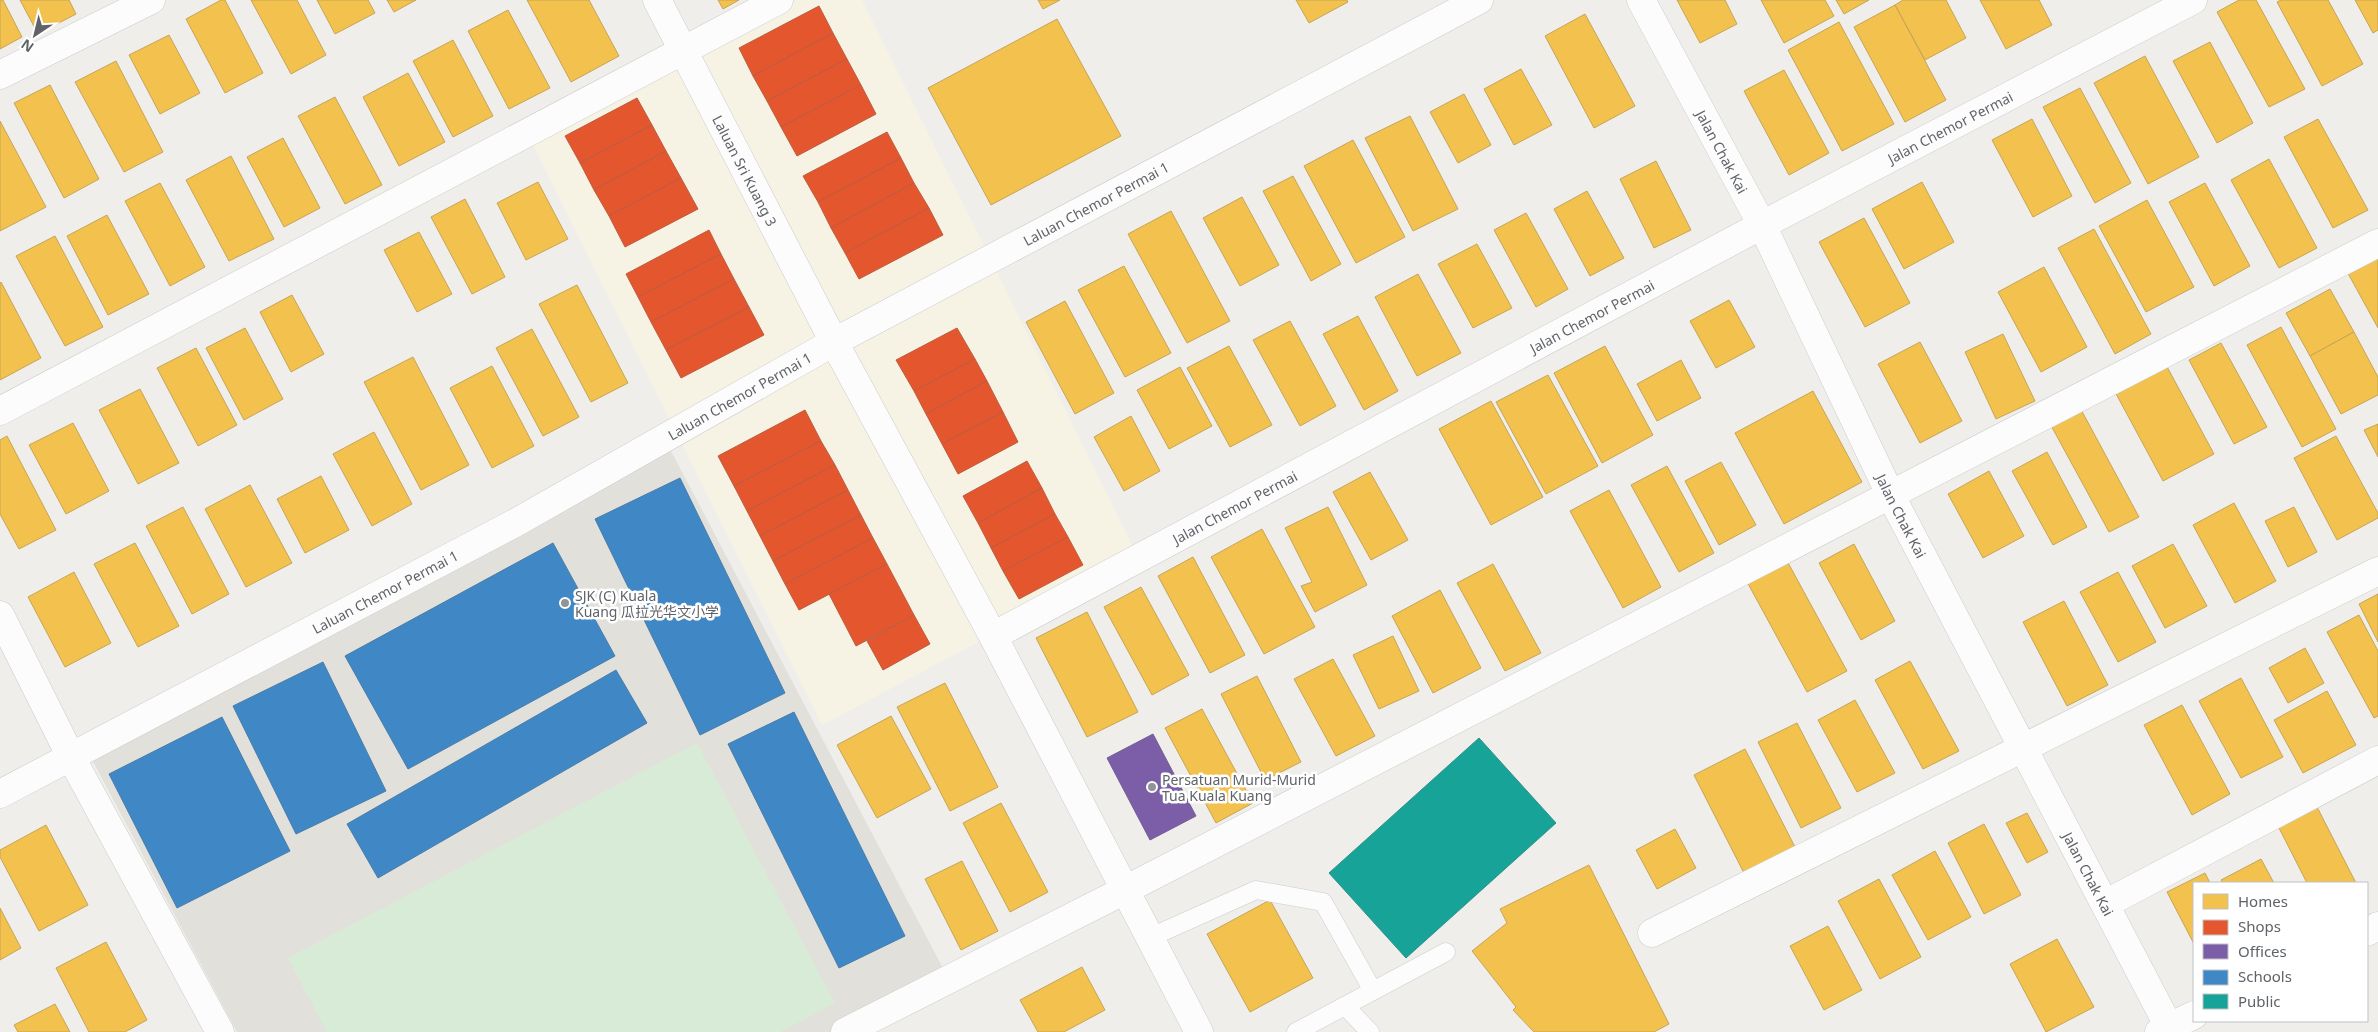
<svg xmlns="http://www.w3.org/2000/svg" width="2378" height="1032" font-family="'Noto Sans','Noto Sans SC',sans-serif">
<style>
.commercial{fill:#f7f3e4}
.education{fill:#e2e0da}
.green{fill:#d8ebd6}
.homes{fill:#f2c14e;stroke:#c6a556}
.shops{fill:#e4572e;stroke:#bc5b3f}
.offices{fill:#7b5ea7;stroke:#736094}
.schools{fill:#3f88c5;stroke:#497da9}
.public{fill:#17a398;stroke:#2d908a}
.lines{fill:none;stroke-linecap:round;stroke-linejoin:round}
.lane-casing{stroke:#cbcccc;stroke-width:19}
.street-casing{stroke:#cbcccc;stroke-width:29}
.lane{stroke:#fdfcfc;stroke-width:18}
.street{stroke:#fdfcfc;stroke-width:28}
.poi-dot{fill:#919496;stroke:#fff;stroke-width:2}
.labels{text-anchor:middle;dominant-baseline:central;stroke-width:5;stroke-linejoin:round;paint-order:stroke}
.street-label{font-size:14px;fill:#5f6368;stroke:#fff}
.poi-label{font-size:14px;fill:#5f6368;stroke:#fff;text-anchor:start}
</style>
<rect width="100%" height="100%" fill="#efeeea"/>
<polygon class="commercial" points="796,0 862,0 1138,557 822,725 531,141"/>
<polygon class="education" points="671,451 947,976 836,1032 237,1032 89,754"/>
<polygon class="green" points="697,743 835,1003 780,1032 327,1032 288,958"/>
<g class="homes">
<polygon points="0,0 3,0 22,37 0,49"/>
<polygon points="20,0 69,0 76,14 38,34"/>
<polygon points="221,0 225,0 263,73 225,93 186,19"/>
<polygon points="251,0 297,0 326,55 291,74"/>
<polygon points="317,0 368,0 375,13 335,34"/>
<polygon points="387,0 416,0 394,12"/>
<polygon points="527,0 589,0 619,56 571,82"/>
<polygon points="718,0 739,0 723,9"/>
<polygon points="1038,0 1060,0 1043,9"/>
<polygon points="1296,0 1347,0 1348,2 1309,23"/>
<polygon points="1677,0 1725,0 1737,24 1700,43"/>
<polygon points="1761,0 1825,0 1834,16 1784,43"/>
<polygon points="1836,0 1869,0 1844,14"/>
<polygon points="1903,0 1946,0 1966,38 1925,60 1895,5"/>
<polygon points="1980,0 2039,0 2052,25 2006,49"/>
<polygon points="2239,0 2256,0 2305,89 2269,107 2217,12"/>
<polygon points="2281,0 2328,0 2363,64 2322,86 2277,2"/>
<polygon points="2355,0 2378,0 2378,30 2373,33"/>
<polygon points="1895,5 1946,100 1905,122 1854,27"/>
<polygon points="508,10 550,88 509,109 468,31"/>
<polygon points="1585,14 1635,106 1594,128 1545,36"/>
<polygon points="1057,19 1121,136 991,205 928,88"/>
<polygon points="1839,22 1894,124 1842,151 1788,50"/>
<polygon points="169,35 200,93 160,114 129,55"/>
<polygon points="453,40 493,116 453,137 413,61"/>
<polygon points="2210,42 2253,123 2217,143 2173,61"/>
<polygon points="2145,56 2199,157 2148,184 2094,83"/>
<polygon points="116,61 163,152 124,172 75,82"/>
<polygon points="1521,69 1552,125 1514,145 1484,89"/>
<polygon points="1784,70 1829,153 1789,175 1744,91"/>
<polygon points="408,73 445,142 399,166 363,97"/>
<polygon points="50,85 99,179 64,198 14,103"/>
<polygon points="2080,88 2131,183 2095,203 2043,107"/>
<polygon points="1464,94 1491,145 1458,163 1430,112"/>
<polygon points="335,97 382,185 345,204 298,116"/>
<polygon points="1410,116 1458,209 1413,231 1365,138"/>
<polygon points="2032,119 2072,196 2033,217 1992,140"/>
<polygon points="2318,119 2368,210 2333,228 2284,137"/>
<polygon points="0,121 46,207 0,231"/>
<polygon points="283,138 320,208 284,227 247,157"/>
<polygon points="1353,140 1405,237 1356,263 1304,166"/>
<polygon points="231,156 274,239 229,261 186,180"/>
<polygon points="2269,159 2317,248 2279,268 2231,180"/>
<polygon points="1656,161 1691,230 1654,248 1620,179"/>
<polygon points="1293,176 1341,264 1311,281 1263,191"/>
<polygon points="538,182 568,239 526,260 497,203"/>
<polygon points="1922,182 1954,242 1904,269 1872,209"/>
<polygon points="160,183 205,267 170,286 125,201"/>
<polygon points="2205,183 2250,266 2214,286 2169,202"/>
<polygon points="1587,191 1624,258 1590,276 1554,209"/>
<polygon points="1242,197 1279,265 1240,286 1203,218"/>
<polygon points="465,199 505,277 472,294 431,217"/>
<polygon points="2147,200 2194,287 2146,312 2099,226"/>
<polygon points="1171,211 1230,321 1187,343 1128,234"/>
<polygon points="1526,213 1568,289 1536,307 1494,230"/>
<polygon points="107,215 149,294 108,315 67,236"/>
<polygon points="1864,218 1910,303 1865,327 1819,242"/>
<polygon points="2094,229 2151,334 2115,354 2058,248"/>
<polygon points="419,232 452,294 417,312 384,250"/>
<polygon points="55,236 103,327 65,346 16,256"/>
<polygon points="1477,244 1512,308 1473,328 1438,264"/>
<polygon points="2378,250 2378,328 2345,268"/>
<polygon points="1124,266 1171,353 1125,377 1078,290"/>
<polygon points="2044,267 2087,347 2041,372 1998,292"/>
<polygon points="1418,274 1461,353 1417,376 1375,297"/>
<polygon points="1,282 41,358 0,380 0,283"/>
<polygon points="577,285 628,383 591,402 539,304"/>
<polygon points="2330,289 2354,332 2310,356 2286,313"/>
<polygon points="292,295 324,354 291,372 260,312"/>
<polygon points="1729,300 1755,347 1716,368 1690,321"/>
<polygon points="1065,301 1114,393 1075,414 1026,322"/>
<polygon points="1358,316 1398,391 1364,410 1323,334"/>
<polygon points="1290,321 1336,406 1300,426 1253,340"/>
<polygon points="2281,327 2336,429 2302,447 2247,345"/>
<polygon points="245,328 283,399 244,420 206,348"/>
<polygon points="532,329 579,417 543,436 496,348"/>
<polygon points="2354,332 2378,377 2378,395 2341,414 2310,356"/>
<polygon points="2003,334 2035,401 1996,419 1965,352"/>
<polygon points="1920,342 1962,421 1920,443 1878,364"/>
<polygon points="2221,343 2267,427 2234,444 2189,360"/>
<polygon points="1229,346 1272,425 1230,447 1187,368"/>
<polygon points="1605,346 1653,435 1602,463 1554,373"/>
<polygon points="196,348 237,425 198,446 157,368"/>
<polygon points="413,357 469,465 421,490 364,382"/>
<polygon points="1681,360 1701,398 1657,421 1637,384"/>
<polygon points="2165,363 2214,454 2163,481 2114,390"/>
<polygon points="492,366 534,446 492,468 450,388"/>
<polygon points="1180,367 1212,426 1169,449 1137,390"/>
<polygon points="1548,375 1598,466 1546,494 1496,402"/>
<polygon points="140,389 179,463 138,484 99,410"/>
<polygon points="1813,391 1862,482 1784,524 1735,433"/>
<polygon points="1491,401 1543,497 1491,525 1439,429"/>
<polygon points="2078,404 2139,517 2109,532 2048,420"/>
<polygon points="1131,416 1160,471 1124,491 1094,437"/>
<polygon points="73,423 109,491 66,514 29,445"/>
<polygon points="2378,424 2378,457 2364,430"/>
<polygon points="374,432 412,504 372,526 333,454"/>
<polygon points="7,436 56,530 19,549 0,514 0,440"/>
<polygon points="2336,436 2378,513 2378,518 2337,540 2294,458"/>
<polygon points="2047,452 2087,527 2053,545 2012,471"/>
<polygon points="1721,462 1756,525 1719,545 1685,481"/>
<polygon points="1667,466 1714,553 1679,572 1631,485"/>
<polygon points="1989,471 2024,536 1983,558 1948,494"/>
<polygon points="1370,472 1408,540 1371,560 1333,492"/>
<polygon points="321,476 349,530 305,553 277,499"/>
<polygon points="250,485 292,563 246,587 205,509"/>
<polygon points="1609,490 1661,587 1623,608 1570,511"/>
<polygon points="2234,503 2276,581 2235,603 2193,525"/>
<polygon points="183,507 229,594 192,614 146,526"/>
<polygon points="1328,507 1367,585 1315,612 1301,586 1312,582 1285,528"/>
<polygon points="2294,507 2317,552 2288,567 2265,521"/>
<polygon points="1262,529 1315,627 1264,654 1211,557"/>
<polygon points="135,543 179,626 138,647 94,564"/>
<polygon points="1854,544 1895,621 1861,640 1819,563"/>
<polygon points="2173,544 2207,606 2165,628 2132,566"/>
<polygon points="1193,557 1245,655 1210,673 1158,576"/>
<polygon points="1786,559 1847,671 1807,692 1746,580"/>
<polygon points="1493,564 1541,653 1505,671 1457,583"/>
<polygon points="74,572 111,643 65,667 28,597"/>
<polygon points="2118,572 2156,642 2118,662 2080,592"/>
<polygon points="1141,587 1189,675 1152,695 1104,607"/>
<polygon points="1440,590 1481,668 1433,693 1392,616"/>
<polygon points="2378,594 2378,642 2359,604"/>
<polygon points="2064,601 2108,685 2067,706 2023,622"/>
<polygon points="1087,612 1138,712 1087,737 1036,638"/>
<polygon points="2359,615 2378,651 2378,716 2374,718 2327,632"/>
<polygon points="1393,636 1419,691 1379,709 1353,655"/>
<polygon points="2305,648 2324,683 2288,703 2269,668"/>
<polygon points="1333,659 1375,736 1336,756 1294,679"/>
<polygon points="1910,661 1959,751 1923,769 1875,680"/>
<polygon points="1257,676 1301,762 1265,780 1221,694"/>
<polygon points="2241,678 2283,757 2241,778 2199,701"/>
<polygon points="945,683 998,787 950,811 897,707"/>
<polygon points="2327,691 2356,745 2303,773 2274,720"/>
<polygon points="1855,700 1895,773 1857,792 1818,720"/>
<polygon points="2182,705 2230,794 2192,815 2144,725"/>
<polygon points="1202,709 1253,803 1216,823 1165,728"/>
<polygon points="891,716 931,789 877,818 837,745"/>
<polygon points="1797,723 1841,808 1801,828 1758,742"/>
<polygon points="1745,749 1796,849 1745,875 1694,775"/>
<polygon points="1001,803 1048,892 1010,912 963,823"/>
<polygon points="2317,807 2356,883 2307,883 2278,826"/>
<polygon points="2027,813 2048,852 2027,863 2006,823"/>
<polygon points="1984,824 2021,895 1984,914 1948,843"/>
<polygon points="46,825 88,905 39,931 0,857 0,850"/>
<polygon points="1675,829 1696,868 1657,889 1636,850"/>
<polygon points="1935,851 1971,917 1928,940 1892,875"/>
<polygon points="2261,859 2274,883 2223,883 2221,880"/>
<polygon points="962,861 998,931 961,950 925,879"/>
<polygon points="1589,865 1669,1024 1654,1032 1534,1032 1513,1010 1516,1007 1472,951 1507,923 1500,909"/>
<polygon points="2205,873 2210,883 2194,883 2194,944 2167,892"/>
<polygon points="1879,879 1921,957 1880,979 1838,901"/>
<polygon points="1270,900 1313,978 1250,1012 1207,934"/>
<polygon points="0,908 21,948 0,960"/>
<polygon points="1828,926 1862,990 1824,1010 1790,946"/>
<polygon points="2057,939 2094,1007 2046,1032 2010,964"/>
<polygon points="106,942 147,1020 125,1032 89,1032 56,968"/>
<polygon points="1082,967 1105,1010 1064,1032 1038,1032 1020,1000"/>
<polygon points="55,1004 70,1032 18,1032 14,1025"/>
</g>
<g class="shops">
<polygon points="819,6 833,33 753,76 739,48"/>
<polygon points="833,33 847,59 767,101 753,76"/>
<polygon points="847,59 861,85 781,127 767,101"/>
<polygon points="861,85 876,114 797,156 781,127"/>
<polygon points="637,98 652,125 580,163 565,136"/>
<polygon points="652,125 666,151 594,190 580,163"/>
<polygon points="887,132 901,158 818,202 803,176"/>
<polygon points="666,151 681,178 609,216 594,190"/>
<polygon points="901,158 914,183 831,228 818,202"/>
<polygon points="681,178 698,209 625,247 609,216"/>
<polygon points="914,183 929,208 845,253 831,228"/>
<polygon points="929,208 943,235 859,279 845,253"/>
<polygon points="709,230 721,254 638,297 626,274"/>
<polygon points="721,254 734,279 651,322 638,297"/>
<polygon points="734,279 749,307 666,350 651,322"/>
<polygon points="749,307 764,335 681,378 666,350"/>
<polygon points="957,328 975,359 914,391 896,360"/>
<polygon points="975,359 987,381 926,414 914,391"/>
<polygon points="987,381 1003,412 942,444 926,414"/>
<polygon points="805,410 821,441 734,486 718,456"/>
<polygon points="1003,412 1018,442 958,474 942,444"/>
<polygon points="821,441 835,465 747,511 734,486"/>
<polygon points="1027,461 1042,488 978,523 963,496"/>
<polygon points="835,465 848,490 760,536 747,511"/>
<polygon points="1042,488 1055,514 991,548 978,523"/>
<polygon points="848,490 861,515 773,561 760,536"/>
<polygon points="1055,514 1068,537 1003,571 991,548"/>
<polygon points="861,515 873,538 785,584 773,561"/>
<polygon points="1068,537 1083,565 1019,599 1003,571"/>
<polygon points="873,538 887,564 799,610 785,584"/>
<polygon points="887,564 914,615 856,646 829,594"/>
<polygon points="914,615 930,644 883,670 867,641"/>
</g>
<polygon class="offices" points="1153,734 1196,816 1150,840 1107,758"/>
<g class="schools">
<polygon points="680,478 785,693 700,735 595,519"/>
<polygon points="553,543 615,656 408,769 345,656"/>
<polygon points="323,662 386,791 296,834 233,706"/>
<polygon points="616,670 647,723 378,878 347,824"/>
<polygon points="794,712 905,936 839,968 728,744"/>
<polygon points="222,717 290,851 177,908 109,774"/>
</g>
<polygon class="public" points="1479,738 1556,823 1406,958 1329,873"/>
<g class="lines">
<g class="lane-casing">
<g id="lane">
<polyline points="1151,937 1256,890 1323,902 1373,991"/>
<polyline points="1345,1006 1370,1032"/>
<polyline points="1296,1032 1446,952"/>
</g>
</g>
<g class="street-casing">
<g id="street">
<path id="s1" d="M657 0 834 342 993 636 1199 1032"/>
<path id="s2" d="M1641 0 1762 225 1890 494 2169 1027"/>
<polyline points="0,75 151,0"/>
<polyline points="0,411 779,0"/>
<polyline points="0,615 71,757 220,1032"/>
<path id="s3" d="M993 636 1762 225 2193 0"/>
<path id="s4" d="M0 794 515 523 834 342 1479 0"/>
<polyline points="2105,904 2378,760"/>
<polyline points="2367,932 2378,926"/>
<polyline points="1652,933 2378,571"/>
<polyline points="845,1032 1127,889 2378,243"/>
<polyline points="2159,1032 2194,1015"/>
</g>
</g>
<use href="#lane" class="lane"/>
<use href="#street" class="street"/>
</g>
<g class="poi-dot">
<circle cx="565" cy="603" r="5"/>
<circle cx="1152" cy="787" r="5"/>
</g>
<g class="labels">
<g class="street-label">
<text stroke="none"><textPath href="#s3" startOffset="1084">Jalan Chemor Permai</textPath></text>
<text stroke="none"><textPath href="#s2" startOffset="172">Jalan Chak Kai</textPath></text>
<text stroke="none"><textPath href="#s1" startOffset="192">Laluan Sri Kuang 3</textPath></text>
<text stroke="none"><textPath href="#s4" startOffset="1245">Laluan Chemor Permai 1</textPath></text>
<text stroke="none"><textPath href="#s3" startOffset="679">Jalan Chemor Permai</textPath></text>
<text stroke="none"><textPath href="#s4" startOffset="840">Laluan Chemor Permai 1</textPath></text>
<text stroke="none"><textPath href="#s3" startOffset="274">Jalan Chemor Permai</textPath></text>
<text stroke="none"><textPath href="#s2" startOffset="578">Jalan Chak Kai</textPath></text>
<text stroke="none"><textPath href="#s4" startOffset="435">Laluan Chemor Permai 1</textPath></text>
<text stroke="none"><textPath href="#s2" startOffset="982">Jalan Chak Kai</textPath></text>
</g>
<g class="poi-label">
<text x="575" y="595">SJK (C) Kuala<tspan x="575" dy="16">Kuang 瓜拉光华文小学</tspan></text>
<text x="1162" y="779">Persatuan Murid-Murid<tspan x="1162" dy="16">Tua Kuala Kuang</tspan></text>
</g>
</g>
<rect x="2193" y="882" width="175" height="140" fill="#ffffff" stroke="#bfc1c3"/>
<rect x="2203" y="894" width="25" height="15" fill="#f2c14e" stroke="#bfc1c3"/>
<text x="2238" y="907" font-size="15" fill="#5f6368">Homes</text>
<rect x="2203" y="920" width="25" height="15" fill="#e4572e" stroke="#bfc1c3"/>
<text x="2238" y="932" font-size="15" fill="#5f6368">Shops</text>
<rect x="2203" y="944" width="25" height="15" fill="#7b5ea7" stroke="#bfc1c3"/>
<text x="2238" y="957" font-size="15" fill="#5f6368">Offices</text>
<rect x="2203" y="970" width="25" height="15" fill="#3f88c5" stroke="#bfc1c3"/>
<text x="2238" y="982" font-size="15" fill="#5f6368">Schools</text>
<rect x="2203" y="994" width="25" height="15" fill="#17a398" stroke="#bfc1c3"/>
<text x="2238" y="1007" font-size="15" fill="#5f6368">Public</text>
<g transform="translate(35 35) rotate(215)" stroke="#ffffff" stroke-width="4" paint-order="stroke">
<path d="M0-4L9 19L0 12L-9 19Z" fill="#5f6368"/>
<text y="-8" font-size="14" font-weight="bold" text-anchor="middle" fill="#5f6368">N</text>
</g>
</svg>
